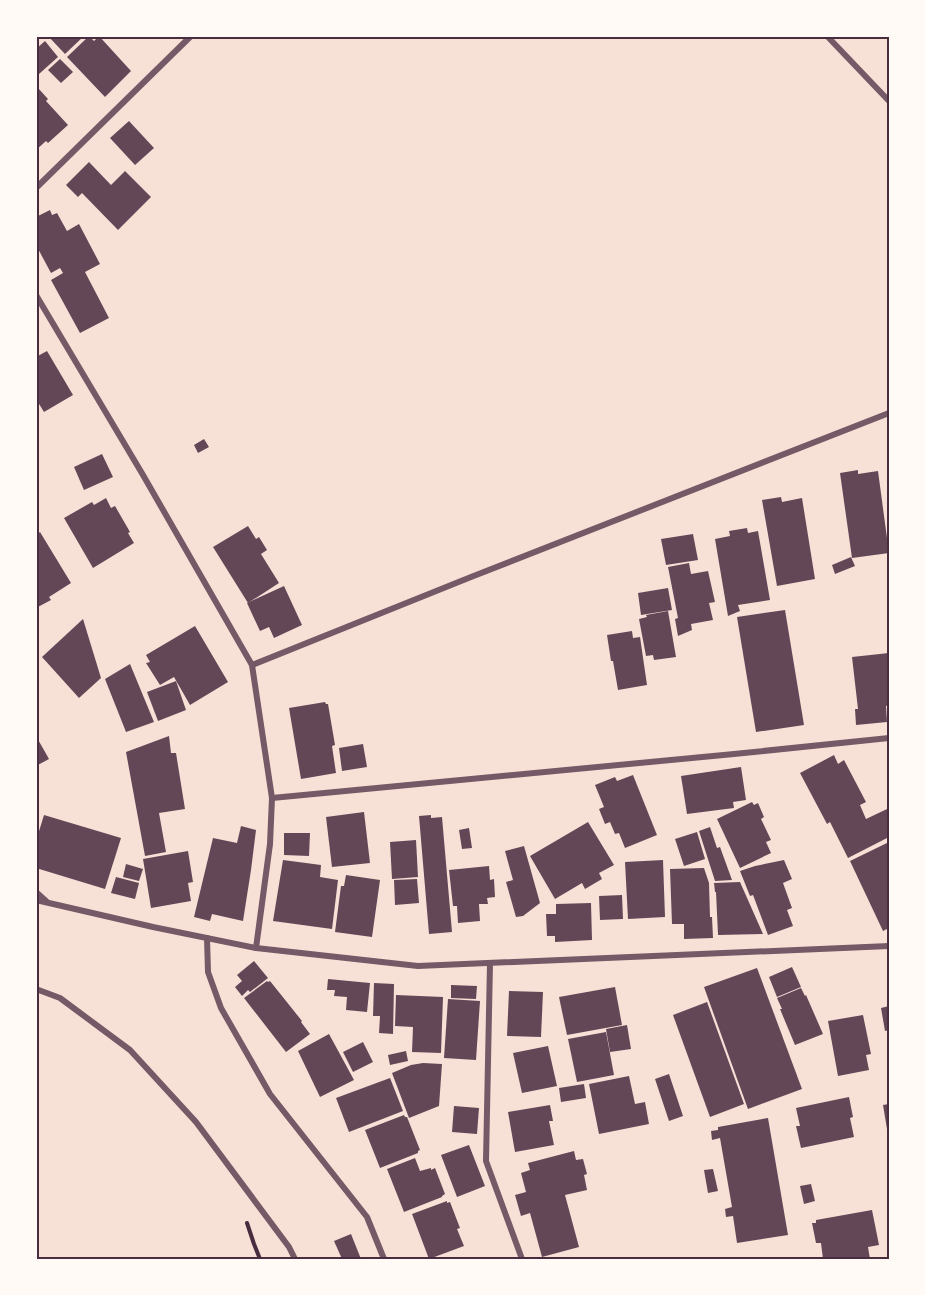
<svg xmlns="http://www.w3.org/2000/svg" width="925" height="1295" font-family="Roboto,sans-serif">
<style>
.building{fill:#644757}
.lines{fill:none;stroke-linecap:round;stroke-linejoin:round}
.path{stroke:#4a2c40;stroke-width:4}
.minor{stroke:#755966;stroke-width:6}
.neatline{fill:none;stroke:#4a2c40;stroke-width:2}
</style>
<rect width="100%" height="100%" fill="#f7e1d7"/>
<g class="building">
<polygon points="48,36 84,36 65,54"/>
<polygon points="89,36 94,41 99,36 131,71 105,97 67,57"/>
<polygon points="45,41 58,57 39,74 36,71 36,49"/>
<polygon points="60,59 73,72 61,83 48,70"/>
<polygon points="38,88 48,99 46,101 68,125 48,143 46,141 36,150 36,89"/>
<polygon points="129,121 154,148 135,165 110,138"/>
<polygon points="89,162 111,185 125,171 151,197 118,230 82,193 78,197 66,185"/>
<polygon points="50,210 52,215 57,213 67,231 79,224 100,264 85,272 109,318 80,333 51,280 63,273 60,268 51,273 36,245 36,217"/>
<polygon points="47,351 73,395 44,412 36,399 36,357"/>
<polygon points="204,439 209,447 198,453 194,445"/>
<polygon points="102,454 113,477 84,490 74,467"/>
<polygon points="858,470 858,474 878,471 889,553 852,558 840,473"/>
<polygon points="781,497 782,502 802,498 815,579 777,586 762,500"/>
<polygon points="106,498 111,508 115,506 130,532 128,533 134,543 93,568 64,518 92,502 94,505"/>
<polygon points="248,526 256,539 259,537 267,550 261,554 279,583 248,603 213,547"/>
<polygon points="747,528 748,533 758,531 770,600 738,605 740,611 728,616 715,539 730,536 729,531"/>
<polygon points="40,532 71,583 49,597 51,600 36,608 36,535"/>
<polygon points="693,534 698,560 666,565 661,539"/>
<polygon points="851,557 855,566 835,574 832,565"/>
<polygon points="689,563 691,574 708,571 715,602 709,603 713,620 691,624 692,630 678,636 675,619 678,618 668,567"/>
<polygon points="284,586 302,625 274,638 269,627 260,631 247,603"/>
<polygon points="668,588 672,610 641,615 638,593"/>
<polygon points="785,610 804,725 756,732 737,617"/>
<polygon points="668,611 676,657 654,660 653,655 646,656 639,619 647,617 646,615"/>
<polygon points="83,619 101,678 79,698 42,657"/>
<polygon points="195,626 228,682 190,705 174,677 160,685 146,663 150,662 146,655"/>
<polygon points="632,631 633,638 640,637 647,685 618,690 613,661 611,661 607,635"/>
<polygon points="889,653 889,705 886,706 887,722 856,725 855,709 858,709 852,657"/>
<polygon points="130,664 154,722 126,732 105,679"/>
<polygon points="176,681 186,710 158,721 147,692"/>
<polygon points="325,702 326,704 328,704 335,745 332,746 336,773 301,779 289,708"/>
<polygon points="36,736 49,759 36,766"/>
<polygon points="169,736 171,753 176,753 185,809 159,813 166,852 145,856 126,752"/>
<polygon points="363,744 367,767 342,771 339,748"/>
<polygon points="834,755 838,764 844,760 866,802 860,805 866,819 887,809 889,812 889,837 848,858 830,822 827,824 800,773"/>
<polygon points="741,767 746,800 733,802 734,808 687,814 681,776"/>
<polygon points="633,775 657,835 625,848 619,833 615,834 610,822 605,824 599,809 604,807 595,785 615,777 617,781"/>
<polygon points="752,802 754,805 758,803 764,817 761,819 771,840 766,842 771,853 740,868 717,819"/>
<polygon points="364,812 370,863 332,867 326,817"/>
<polygon points="44,815 121,838 105,889 36,868 36,841"/>
<polygon points="431,815 431,818 442,817 452,932 429,934 419,816"/>
<polygon points="588,822 614,865 599,873 602,879 585,889 582,883 555,899 530,856"/>
<polygon points="241,826 256,830 251,870 243,921 212,914 210,921 194,917 213,838 237,843"/>
<polygon points="710,827 717,848 720,847 732,880 715,881 699,831"/>
<polygon points="469,828 472,848 462,849 459,830"/>
<polygon points="697,832 705,859 684,866 675,839"/>
<polygon points="284,833 310,833 309,856 284,855"/>
<polygon points="416,840 418,877 392,879 390,842"/>
<polygon points="889,842 889,928 883,931 850,861"/>
<polygon points="524,846 540,903 523,916 516,917 506,882 513,880 505,851"/>
<polygon points="188,851 193,882 188,883 191,901 151,908 143,859"/>
<polygon points="283,860 321,865 320,877 338,880 332,929 273,921"/>
<polygon points="663,860 665,917 628,919 625,862"/>
<polygon points="784,860 792,879 783,883 792,908 787,910 793,926 768,935 753,895 750,896 740,871 755,866"/>
<polygon points="126,864 143,869 139,881 123,877"/>
<polygon points="489,866 490,880 494,879 495,897 487,898 488,904 479,904 480,921 458,923 457,906 453,906 449,870"/>
<polygon points="704,868 709,883 710,917 712,917 713,938 684,939 684,924 672,924 670,869"/>
<polygon points="346,875 380,880 372,937 335,932 341,886 344,886"/>
<polygon points="116,877 139,883 135,899 111,893"/>
<polygon points="417,879 419,903 395,905 394,880"/>
<polygon points="740,882 763,934 718,935 716,892 715,892 714,883"/>
<polygon points="622,895 623,919 600,920 599,896"/>
<polygon points="591,903 592,940 555,942 555,936 547,936 546,914 556,914 556,904"/>
<polygon points="254,961 268,978 250,992 248,990 242,996 235,987 242,981 237,975"/>
<polygon points="792,967 801,987 777,997 769,977"/>
<polygon points="757,968 802,1089 748,1109 704,987"/>
<polygon points="328,979 370,983 367,1012 346,1010 347,997 334,996 335,990 327,990"/>
<polygon points="267,981 268,982 270,981 302,1021 301,1022 310,1034 286,1052 244,998"/>
<polygon points="374,983 394,984 393,1034 379,1033 380,1016 373,1016"/>
<polygon points="451,985 477,986 476,999 451,998"/>
<polygon points="615,987 622,1025 567,1035 559,997"/>
<polygon points="801,988 805,996 806,995 823,1034 795,1045 780,1009 782,1009 777,998"/>
<polygon points="509,991 543,992 541,1037 507,1036"/>
<polygon points="396,995 443,997 441,1053 412,1052 413,1027 395,1026"/>
<polygon points="448,999 480,1001 476,1060 444,1058"/>
<polygon points="707,1002 744,1104 710,1117 673,1015"/>
<polygon points="889,1006 889,1030 885,1031 881,1008"/>
<polygon points="863,1015 871,1054 866,1055 869,1070 838,1076 828,1021"/>
<polygon points="627,1025 631,1049 610,1052 606,1029"/>
<polygon points="606,1032 614,1075 577,1082 568,1039"/>
<polygon points="329,1034 354,1080 320,1097 298,1051"/>
<polygon points="363,1042 373,1062 353,1072 343,1052"/>
<polygon points="548,1046 557,1086 522,1093 513,1053"/>
<polygon points="406,1051 408,1061 390,1065 388,1055"/>
<polygon points="423,1063 442,1064 439,1106 409,1118 392,1073 411,1065"/>
<polygon points="669,1074 683,1116 669,1121 655,1079"/>
<polygon points="629,1076 635,1104 645,1102 649,1124 599,1134 589,1084"/>
<polygon points="390,1078 403,1111 349,1132 336,1098"/>
<polygon points="584,1084 586,1098 561,1102 559,1088"/>
<polygon points="849,1097 853,1117 850,1118 854,1137 801,1148 796,1126 800,1126 796,1108"/>
<polygon points="889,1104 889,1129 887,1129 883,1105"/>
<polygon points="550,1105 553,1121 549,1121 554,1145 515,1152 508,1112"/>
<polygon points="454,1106 479,1108 477,1134 452,1132"/>
<polygon points="404,1115 405,1117 407,1117 420,1150 418,1151 418,1153 380,1168 365,1130"/>
<polygon points="768,1118 788,1235 737,1243 733,1216 726,1217 725,1209 732,1207 720,1138 712,1140 711,1131 718,1130 718,1127"/>
<polygon points="469,1145 485,1186 457,1197 441,1155"/>
<polygon points="574,1151 576,1160 583,1159 587,1174 584,1175 587,1190 565,1195 579,1247 542,1257 530,1213 521,1216 515,1195 526,1192 521,1173 530,1170 528,1163"/>
<polygon points="415,1158 420,1171 431,1168 431,1170 435,1168 445,1194 442,1196 442,1197 404,1212 387,1169"/>
<polygon points="713,1169 718,1191 708,1193 704,1170"/>
<polygon points="811,1184 815,1201 804,1204 800,1186"/>
<polygon points="447,1201 447,1203 450,1202 460,1228 457,1229 464,1246 429,1259 412,1214"/>
<polygon points="872,1210 879,1245 868,1247 870,1259 823,1259 821,1243 816,1243 812,1223 816,1223 816,1220"/>
<polygon points="351,1234 361,1259 342,1259 334,1241"/>
</g>
<g class="lines">
<polyline class="path" points="247,1223 254,1244 260,1259"/>
<g class="minor">
<polyline points="827,36 889,101"/>
<polyline points="36,188 191,36"/>
<polyline points="36,295 143,475 252,665 272,798 270,844 256,948"/>
<polyline points="252,665 471,577 889,413"/>
<polyline points="272,798 734,754 889,738"/>
<polyline points="36,892 46,901"/>
<polyline points="36,900 153,927 256,948 418,966 889,946"/>
<polyline points="207,938 208,972 221,1008 270,1094 367,1217 384,1259"/>
<polyline points="490,963 486,1161 522,1259"/>
<polyline points="36,989 60,998 130,1050 196,1122 289,1247 295,1259"/>
</g>
</g>
<rect width="925" height="1295" fill="none" stroke="#fffaf5" stroke-width="75"/>
<rect x="38" y="38" width="850" height="1220" class="neatline"/>
</svg>
